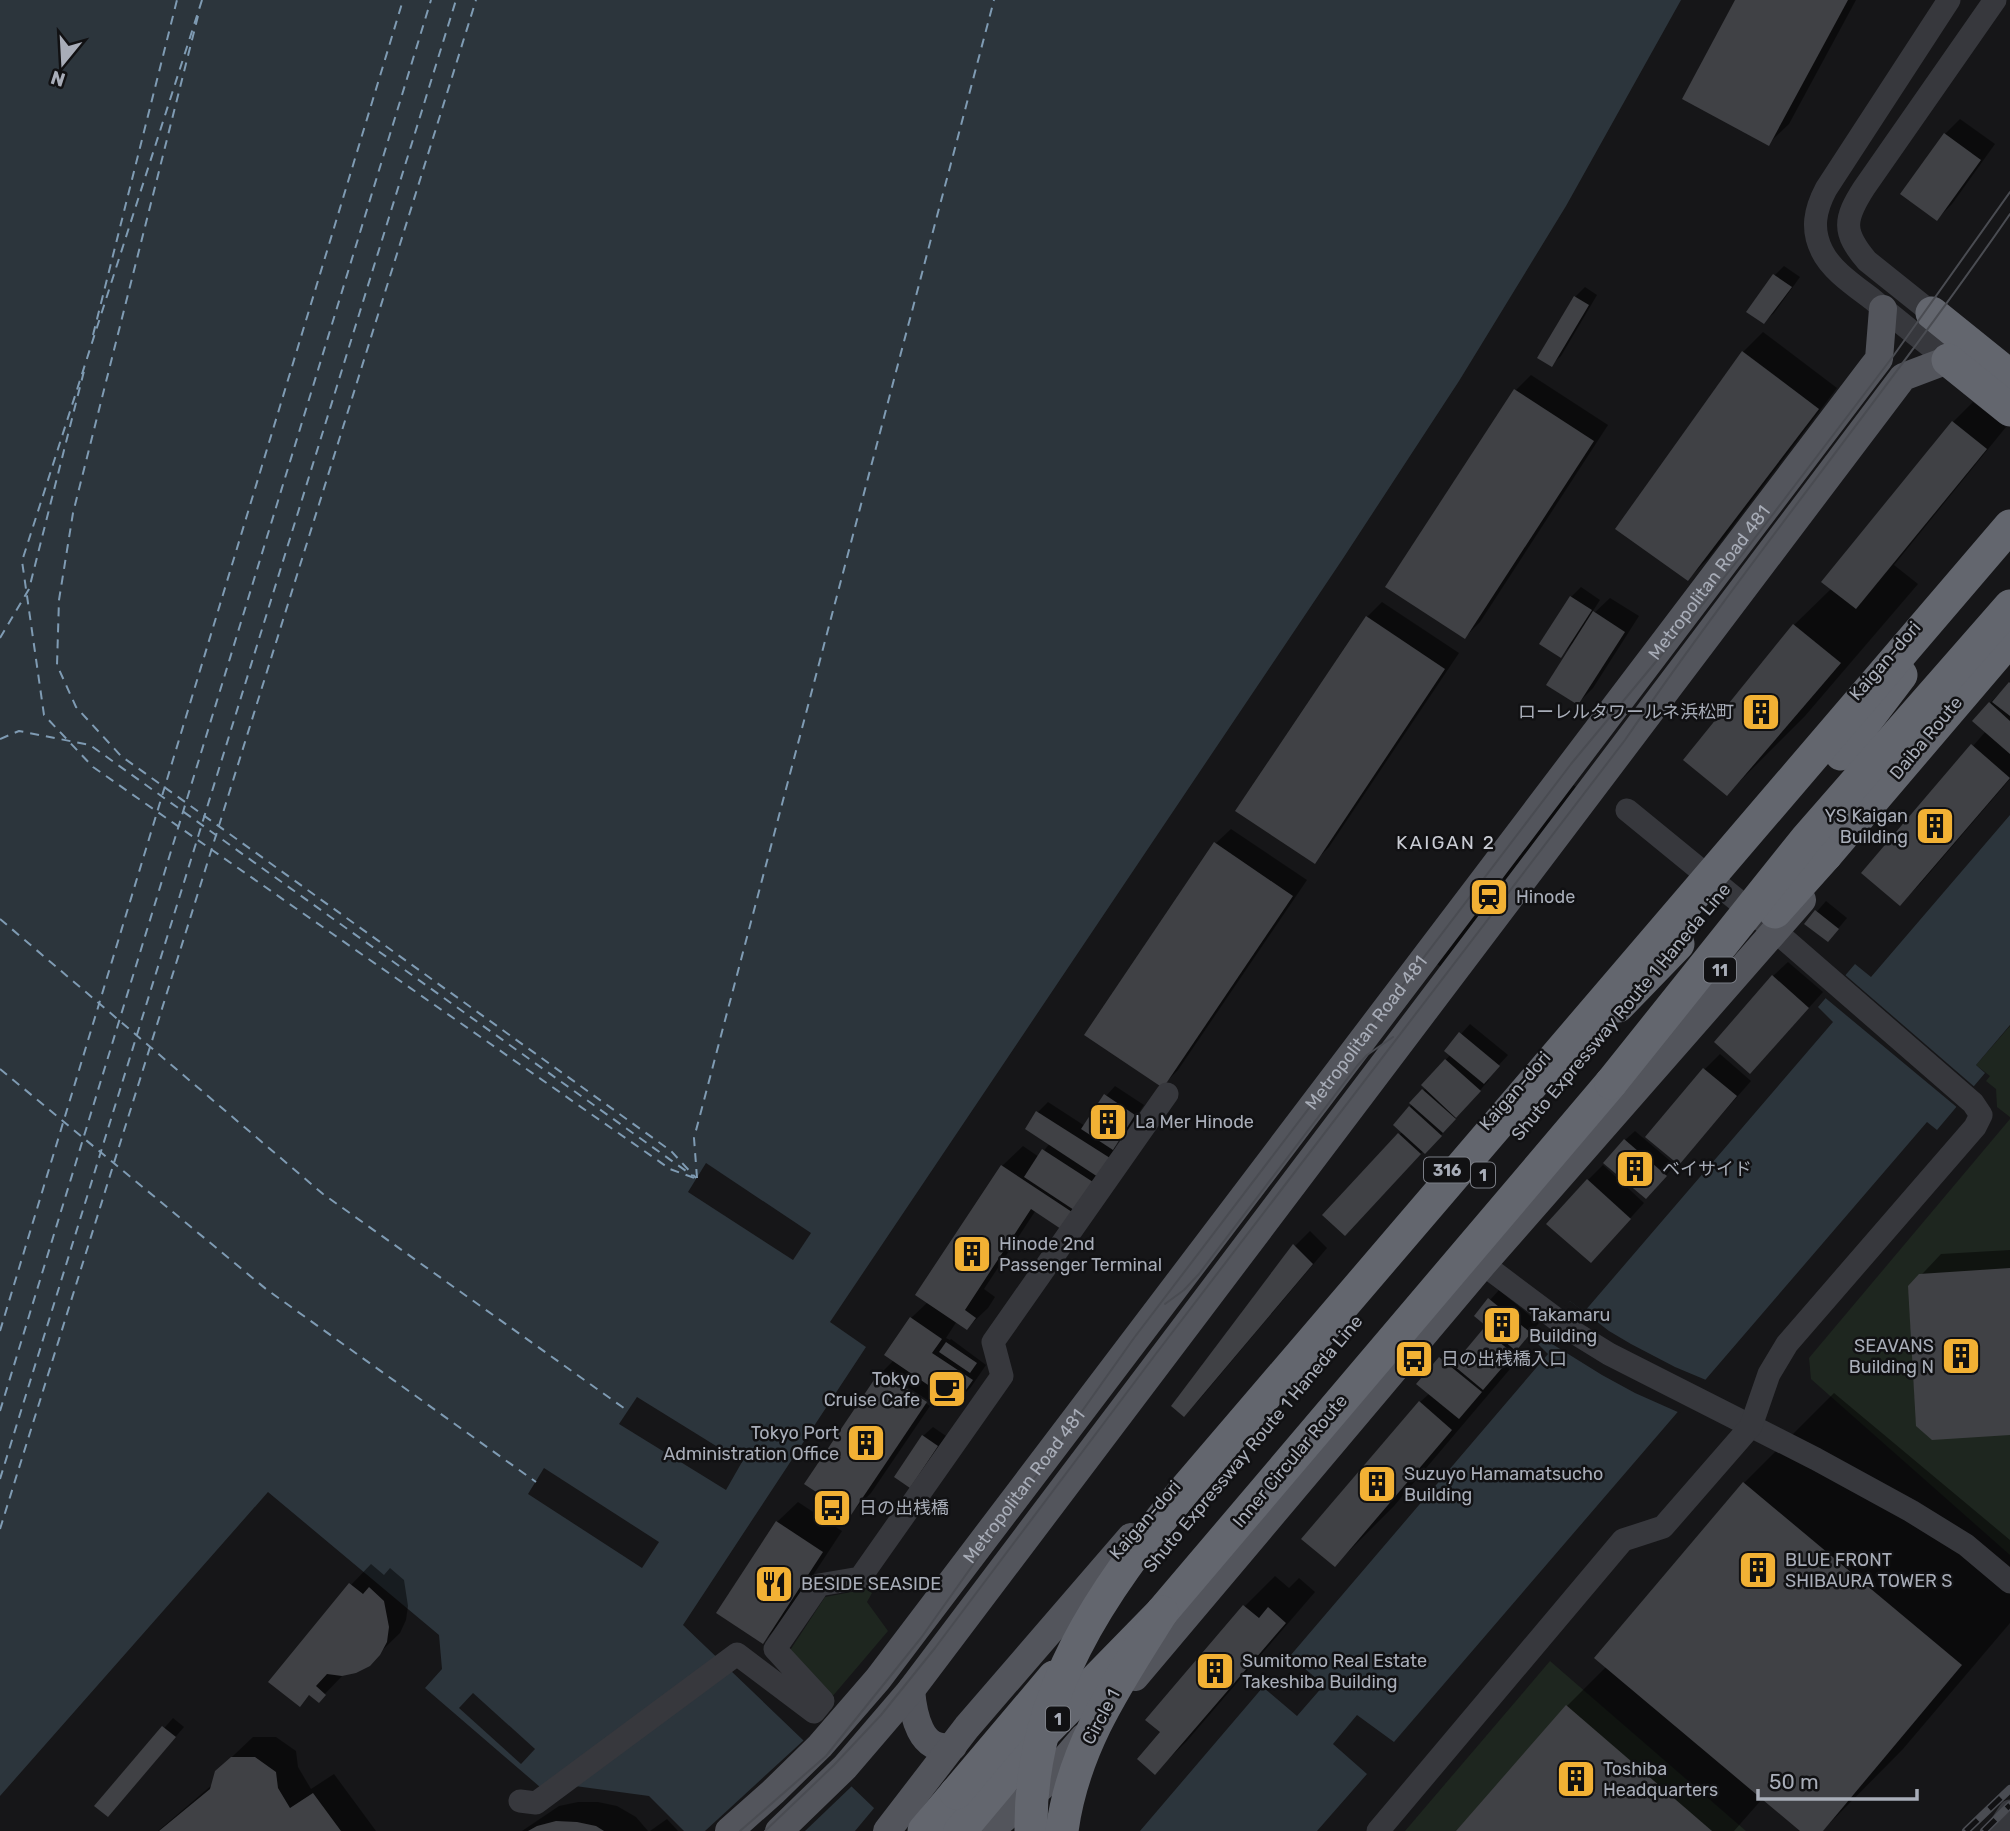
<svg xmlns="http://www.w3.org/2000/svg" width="2010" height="1831" font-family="Rubik,'Noto Sans JP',sans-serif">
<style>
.green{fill:#1e261f}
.water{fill:#2c353c}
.pier{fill:#161618}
.shadow{fill:#0007}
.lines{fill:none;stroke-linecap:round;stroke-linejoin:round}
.ferry{stroke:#7f9bb3;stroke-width:2;stroke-dasharray:9 7;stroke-linecap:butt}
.building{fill:#404145}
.minor{stroke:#37383d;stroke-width:23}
.major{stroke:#53555c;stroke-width:28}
.highway{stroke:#63666e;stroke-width:33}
.tram{stroke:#4a4c52;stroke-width:2}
.rail-casing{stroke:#4a4c52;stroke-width:8}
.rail{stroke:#111113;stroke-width:5;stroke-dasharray:16;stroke-linecap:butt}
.highway-bridge{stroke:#63666e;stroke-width:33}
.labels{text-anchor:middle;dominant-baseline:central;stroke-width:5;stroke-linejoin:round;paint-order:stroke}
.shield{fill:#111113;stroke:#7b7e86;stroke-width:2}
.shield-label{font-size:16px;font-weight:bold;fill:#a8adb8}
.street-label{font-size:18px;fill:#a8adb8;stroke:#111113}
.poi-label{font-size:18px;fill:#a8adb8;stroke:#111113;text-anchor:start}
.neighbourhood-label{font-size:19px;letter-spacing:2px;fill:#c9ccd4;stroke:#111113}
</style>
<rect width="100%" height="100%" fill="#161618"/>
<g class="green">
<polygon points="2010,1026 2010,1117 1997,1107 1996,1089 1986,1081 1990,1076 1976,1065"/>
<polygon points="2010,1119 2010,1555 1811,1379 1809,1358"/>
<polygon points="867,1589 872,1593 867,1602 888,1631 831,1698 787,1655 825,1597"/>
<polygon points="1550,1661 1746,1831 1405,1831"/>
</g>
<g class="water">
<polygon points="0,0 1681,0 1566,206 1459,381 1342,560 830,1322 866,1347 683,1625 898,1831 684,1831 649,1796 575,1786 540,1787 425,1688 442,1669 439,1635 268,1492 0,1796"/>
<polygon points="2010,815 2010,1025 1976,1065 1985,1073 1937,1130 1927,1122 1394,1742 1357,1715 1333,1744 1367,1774 1317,1831 1140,1831 1263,1687 1297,1716 1324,1685 1290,1656 1548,1354 1534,1340 1570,1301 1584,1312 1833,1022 1818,1007 1855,964 1871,977"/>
</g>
<g class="pier">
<polygon points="1843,973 1977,1089 1959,1109 1823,996"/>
<polygon points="706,1163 811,1233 793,1260 688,1192"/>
<polygon points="1570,1301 1609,1331 1631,1344 1675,1367 1706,1380 1680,1413 1635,1393 1602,1375 1536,1334 1553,1315"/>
<polygon points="637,1397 742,1462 726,1490 619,1424"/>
<polygon points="544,1468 659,1542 642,1568 528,1494"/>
<polygon points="473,1693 535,1749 521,1764 459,1708"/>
<polygon points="804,1740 852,1786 805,1831 705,1831"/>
<polygon points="875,1807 901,1831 855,1831"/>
</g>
<g class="shadow">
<polygon points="1737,0 1856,0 1789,124 1768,144"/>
<polygon points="1960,119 1995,144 1952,204 1937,219 1945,134"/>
<polygon points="1784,266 1800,277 1774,313 1764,322 1775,275"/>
<polygon points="1585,287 1597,295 1561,356 1551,365 1575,297"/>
<polygon points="1763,332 1837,388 1708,559 1688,579 1743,352"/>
<polygon points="1531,375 1608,425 1480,622 1465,637 1516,390"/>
<polygon points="1973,402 2006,427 1894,565 1918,584 1805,716 1727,794 1794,625 1832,588 1824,581 1953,422"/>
<polygon points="1581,587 1600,600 1591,614 1592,615 1610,598 1639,616 1593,688 1578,703 1573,643 1561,656 1571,597"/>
<polygon points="1382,602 1459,653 1329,847 1314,862 1367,617"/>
<polygon points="2010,683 2010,779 1920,884 1900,904 1863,873 1986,731 1990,703"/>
<polygon points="1572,784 1579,789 1447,969 1438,965 1428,951"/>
<polygon points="1231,829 1307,880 1178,1070 1163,1085 1215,844"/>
<polygon points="1826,901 1847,918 1837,930 1807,923"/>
<polygon points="1788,962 1823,992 1765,1057 1773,976"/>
<polygon points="1470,1024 1508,1055 1487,1078 1489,1080 1435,1142 1424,1150 1360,1218 1325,1214 1403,1131 1395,1124 1426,1088 1423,1085 1451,1054 1461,1034"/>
<polygon points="1720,1054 1751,1081 1679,1163 1648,1137 1705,1069"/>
<polygon points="1115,1086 1144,1105 1122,1138 1114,1146 1118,1148 1063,1228 1036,1210 984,1289 995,1297 988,1308 967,1328 957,1321 946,1338 950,1340 951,1339 986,1365 971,1387 956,1402 940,1391 932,1403 883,1371 883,1375 930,1406 871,1493 851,1513 806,1483 882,1372 894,1360 911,1318 928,1302 1002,1166 1023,1146 1039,1157 1050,1143 1027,1128 1038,1112 1048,1102 1085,1126 1106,1096"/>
<polygon points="1635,1131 1675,1165 1656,1187 1625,1140"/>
<polygon points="1603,1165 1644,1203 1605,1246 1588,1180"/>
<polygon points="1310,1231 1327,1248 1199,1400 1184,1415 1173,1406 1295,1246"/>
<polygon points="2010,1250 2010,1433 1910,1287 1941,1254"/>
<polygon points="1499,1290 1539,1323 1505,1364 1510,1369 1394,1506 1335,1565 1420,1402 1430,1393 1440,1358 1450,1348 1461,1358 1489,1326 1490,1300"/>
<polygon points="1834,1393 2010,1540 2010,1623 1903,1749 1822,1831 1803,1831 1763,1798 1734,1831 1458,1831 1567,1706 1607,1666 1744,1483"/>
<polygon points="933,1427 946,1436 920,1476 923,1436"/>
<polygon points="798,1502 842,1531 783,1621 763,1642 777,1522"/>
<polygon points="371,1564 384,1575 390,1568 404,1580 408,1606 406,1620 400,1633 368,1664 345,1673 319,1700 310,1694 299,1705 351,1585"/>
<polygon points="1275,1576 1289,1588 1299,1578 1315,1592 1186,1742 1155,1772 1163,1732 1147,1720 1245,1606"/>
<polygon points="173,1718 184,1727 117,1805 97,1805"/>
<polygon points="253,1737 276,1737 296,1751 298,1767 311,1789 334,1774 376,1831 158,1831 212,1785 216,1772"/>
<polygon points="578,1802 598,1802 617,1806 636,1817 648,1831 522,1831 559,1806"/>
<polygon points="667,1819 678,1831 650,1831"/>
</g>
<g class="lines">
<g class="ferry">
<polyline points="202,0 22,561 44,715 93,767 670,1169 697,1179"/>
<polyline points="198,16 73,513 59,600 57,665 76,707 121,756 671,1151 696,1178"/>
<polyline points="93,335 177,0"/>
<polyline points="0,638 29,589 84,371"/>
<polyline points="0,739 19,731 90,745 693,1176"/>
<polyline points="0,919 323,1194 628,1411"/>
<polyline points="0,1069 266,1289 536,1482"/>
<polyline points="697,1178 694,1138 994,0"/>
<polyline points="0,1331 403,0"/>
<polyline points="0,1411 431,0"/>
<polyline points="0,1479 456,0"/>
<polyline points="0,1529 476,0"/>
</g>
</g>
<g class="building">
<polygon points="1735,0 1848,0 1769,146 1682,99"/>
<polygon points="1944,133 1981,160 1937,221 1900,194"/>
<polygon points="1773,274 1792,287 1764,324 1746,312"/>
<polygon points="1574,296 1589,305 1552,367 1537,358"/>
<polygon points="1742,351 1819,409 1688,581 1615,529"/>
<polygon points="1514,389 1594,441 1465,639 1385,587"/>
<polygon points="1952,421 1987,449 1856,609 1821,582"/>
<polygon points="1570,596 1592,610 1561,658 1539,644"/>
<polygon points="1593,611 1625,632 1578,705 1546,685"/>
<polygon points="1366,616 1445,669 1315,864 1235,811"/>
<polygon points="1793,624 1841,663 1727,796 1683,760"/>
<polygon points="2009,682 2010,683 2010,716 1992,702"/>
<polygon points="1989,702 2010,721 2010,754 1972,721"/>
<polygon points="1971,744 2010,778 1900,906 1861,873"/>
<polygon points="1214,842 1293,896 1163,1088 1084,1035"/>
<polygon points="1815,910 1839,929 1828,942 1804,924"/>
<polygon points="1772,975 1809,1008 1750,1074 1714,1042"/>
<polygon points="1459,1032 1500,1066 1484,1084 1444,1051"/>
<polygon points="1445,1059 1481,1091 1456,1118 1421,1085"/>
<polygon points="1703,1068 1737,1096 1679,1165 1645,1137"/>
<polygon points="1422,1089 1456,1119 1443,1133 1409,1103"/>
<polygon points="1104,1094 1135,1115 1113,1150 1081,1129"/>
<polygon points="1409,1106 1442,1136 1425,1154 1393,1125"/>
<polygon points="1036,1111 1110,1158 1098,1177 1025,1129"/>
<polygon points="1398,1133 1421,1154 1345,1236 1322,1215"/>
<polygon points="1624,1139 1667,1176 1646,1199 1603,1163"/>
<polygon points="1042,1149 1093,1182 1074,1210 1024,1177"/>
<polygon points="1001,1165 1075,1214 1064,1231 1031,1209 965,1310 976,1318 967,1330 915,1295"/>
<polygon points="1587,1179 1631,1219 1591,1263 1546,1224"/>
<polygon points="1293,1244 1313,1264 1184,1417 1171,1406"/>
<polygon points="2010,1268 2010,1435 1932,1440 1916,1426 1908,1286 1919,1274"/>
<polygon points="1488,1298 1531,1333 1516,1351 1474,1316"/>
<polygon points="910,1317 942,1339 932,1353 973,1380 956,1404 884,1355"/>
<polygon points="1483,1329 1514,1354 1483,1390 1453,1365"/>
<polygon points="946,1342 977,1363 970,1373 939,1352"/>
<polygon points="1439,1357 1482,1392 1459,1419 1416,1384"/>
<polygon points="880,1371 927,1402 851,1515 804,1484"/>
<polygon points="1419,1401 1452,1430 1335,1567 1301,1539"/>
<polygon points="922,1435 938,1446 910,1488 894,1477"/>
<polygon points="1743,1482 1962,1665 1823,1831 1800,1831 1594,1658"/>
<polygon points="776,1521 823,1552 763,1644 716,1613"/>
<polygon points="349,1583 363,1594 369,1587 384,1601 389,1627 387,1642 380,1655 370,1666 356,1673 342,1676 327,1674 316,1686 326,1695 319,1703 309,1695 300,1707 268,1682"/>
<polygon points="1243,1605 1259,1618 1268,1607 1286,1623 1155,1775 1137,1759 1160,1732 1145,1720"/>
<polygon points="1566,1705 1712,1831 1456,1831"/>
<polygon points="162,1726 176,1737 108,1817 94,1806"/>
<polygon points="231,1757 255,1757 276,1772 278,1788 290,1808 313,1793 341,1831 159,1831 210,1789 215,1771"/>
<polygon points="556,1821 577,1822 596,1826 604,1831 528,1831 537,1826"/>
</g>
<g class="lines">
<g class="minor">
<path d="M1932 313 1867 261C1842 232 1844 219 1864 188L1995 0"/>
<path d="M1948 360C1922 340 1897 320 1872 299 1855 286 1831 270 1822 251 1811 229 1815 210 1826 189L1949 0"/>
<polyline points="1483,1264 1575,1333 1609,1354 1816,1459 1911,1511 1966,1545 2010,1582"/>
<polyline points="520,1801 536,1803 737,1654 814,1712 823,1701 775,1649 819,1585 860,1578 1002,1376 993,1342 1167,1094"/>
<polyline points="1378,1831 1623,1540 1663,1527 1751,1426 1769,1374 1787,1344 1975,1127 1981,1115 1973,1103 1775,931 1627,810"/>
<polyline points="1997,1831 2010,1811"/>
</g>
<g class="major">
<polyline points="1135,1677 1483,1264 1802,900"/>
<path d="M911 1690C913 1713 920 1755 953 1746"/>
<path id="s1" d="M729 1831 774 1791 820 1746 878 1679 1872 368 1879 359 1883 309"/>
<polyline points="779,1831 845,1767 911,1690 1903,377 1948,360"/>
<polyline points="887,1831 967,1727 1131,1537"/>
<polyline points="989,1831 1041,1787 1084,1737"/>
</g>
<g class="highway">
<polyline points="1932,313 2010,376"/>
<polyline points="1948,360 2010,410"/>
<polyline points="1841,754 1901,675"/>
<polyline points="1826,855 2010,639"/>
<polyline points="1618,1006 1678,944"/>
<polyline points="924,1831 956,1793"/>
<polyline points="960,1831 1032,1745 1162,1612 1611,1083"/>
</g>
<g class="tram">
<polyline points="1165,1304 1184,1290 1199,1274 1357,1066 1367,1055 1393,1037"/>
<path id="s2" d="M740 1831 826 1756 921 1638 1134 1338 1571 764 1683 629 1742 555 1894 355 2010 192"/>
<path d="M765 1831 834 1765 881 1715 935 1648 1155 1355 1625 740C1748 561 1886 393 2010 214"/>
</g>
<g class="rail-casing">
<g id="rail">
<polyline points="1966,1831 2010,1789"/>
<polyline points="1984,1831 2010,1805"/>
</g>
</g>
<use href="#rail" class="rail"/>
<g class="highway-bridge">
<polyline points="1775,912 1826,855"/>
<polyline points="1611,1083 1807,838 2010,606"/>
<polyline points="956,1793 1054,1677"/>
<path d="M1031 1831C1029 1694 1101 1592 1184 1491L2010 526"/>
<path d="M1062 1831C1073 1747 1118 1682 1162 1612"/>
</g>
</g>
<defs>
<g id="building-square" transform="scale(2.0125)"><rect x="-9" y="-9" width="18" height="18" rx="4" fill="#f2b134" stroke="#111113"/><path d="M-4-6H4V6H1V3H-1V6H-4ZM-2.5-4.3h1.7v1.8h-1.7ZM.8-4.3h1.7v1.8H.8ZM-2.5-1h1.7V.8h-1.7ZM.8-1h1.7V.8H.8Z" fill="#111"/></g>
<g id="station-square" transform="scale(2.0125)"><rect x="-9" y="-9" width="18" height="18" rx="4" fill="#f2b134" stroke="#111113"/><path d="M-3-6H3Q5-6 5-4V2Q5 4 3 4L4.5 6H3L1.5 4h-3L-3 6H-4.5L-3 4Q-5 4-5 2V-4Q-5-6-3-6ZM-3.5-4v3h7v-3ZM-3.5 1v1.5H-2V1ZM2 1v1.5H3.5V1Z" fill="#111"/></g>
<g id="bus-square" transform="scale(2.0125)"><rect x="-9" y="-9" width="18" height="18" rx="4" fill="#f2b134" stroke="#111113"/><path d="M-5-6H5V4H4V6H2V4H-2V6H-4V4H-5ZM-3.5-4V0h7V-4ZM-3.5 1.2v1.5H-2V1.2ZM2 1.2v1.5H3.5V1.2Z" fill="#111"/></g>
<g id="cafe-square" transform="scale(2.0125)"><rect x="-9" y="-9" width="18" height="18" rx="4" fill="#f2b134" stroke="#111113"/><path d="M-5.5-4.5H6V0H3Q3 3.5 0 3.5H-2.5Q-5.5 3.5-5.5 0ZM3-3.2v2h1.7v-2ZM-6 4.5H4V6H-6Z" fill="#111"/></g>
<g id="restaurant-square" transform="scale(2.0125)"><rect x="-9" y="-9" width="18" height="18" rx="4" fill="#f2b134" stroke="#111113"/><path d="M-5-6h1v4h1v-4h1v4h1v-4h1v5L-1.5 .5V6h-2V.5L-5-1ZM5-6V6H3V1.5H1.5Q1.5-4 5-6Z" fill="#111"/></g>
</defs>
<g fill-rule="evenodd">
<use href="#building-square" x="1761" y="712"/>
<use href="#building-square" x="1935" y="826"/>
<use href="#station-square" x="1489" y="897"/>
<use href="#building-square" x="1108" y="1122"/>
<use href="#building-square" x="1635" y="1169"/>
<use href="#building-square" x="972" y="1254"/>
<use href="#building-square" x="1502" y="1325"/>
<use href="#building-square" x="1961" y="1356"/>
<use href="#bus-square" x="1414" y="1359"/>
<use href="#cafe-square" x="947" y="1389"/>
<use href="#building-square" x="866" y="1443"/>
<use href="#building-square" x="1377" y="1484"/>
<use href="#bus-square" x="832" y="1508"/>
<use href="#building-square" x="1758" y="1570"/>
<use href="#restaurant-square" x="774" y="1584"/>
<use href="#building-square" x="1215" y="1671"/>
<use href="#building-square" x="1576" y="1779"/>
</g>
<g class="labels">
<g class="shield">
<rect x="1704" y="957.5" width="32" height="25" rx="5"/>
<rect x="1424" y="1157.5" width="46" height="25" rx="5"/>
<rect x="1471" y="1162.5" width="24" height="25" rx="5"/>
<rect x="1046" y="1706.5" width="24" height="25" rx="5"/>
</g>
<g class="shield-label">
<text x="1720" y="970">11</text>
<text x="1447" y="1170">316</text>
<text x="1483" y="1175">1</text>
<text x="1058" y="1719">1</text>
</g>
<g class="street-label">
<text stroke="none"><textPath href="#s1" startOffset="1589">Metropolitan Road 481</textPath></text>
<text transform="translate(1885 661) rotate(-49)">Kaigan-dori</text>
<text transform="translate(1926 738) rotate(-50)">Daiba Route</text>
<text transform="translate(1621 1012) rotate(-50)">Shuto Expressway Route 1 Haneda Line</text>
<text stroke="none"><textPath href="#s2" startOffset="1017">Metropolitan Road 481</textPath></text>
<text transform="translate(1515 1091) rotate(-49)">Kaigan-dori</text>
<text transform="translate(1253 1444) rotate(-50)">Shuto Expressway Route 1 Haneda Line</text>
<text transform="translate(1290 1461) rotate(-50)">Inner Circular Route</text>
<text stroke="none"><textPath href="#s1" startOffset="455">Metropolitan Road 481</textPath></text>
<text transform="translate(1145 1520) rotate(-49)">Kaigan-dori</text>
<text transform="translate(1101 1717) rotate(-62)">Circle 1</text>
</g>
<g class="poi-label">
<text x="1734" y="712" text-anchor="end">ローレルタワールネ浜松町</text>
<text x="1908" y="816" text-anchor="end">YS Kaigan<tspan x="1908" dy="21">Building</tspan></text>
<text x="1516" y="897">Hinode</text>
<text x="1135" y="1122">La Mer Hinode</text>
<text x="1662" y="1169">ベイサイド</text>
<text x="999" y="1244">Hinode 2nd<tspan x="999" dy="21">Passenger Terminal</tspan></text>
<text x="1529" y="1315">Takamaru<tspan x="1529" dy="21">Building</tspan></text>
<text x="1934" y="1346" text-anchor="end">SEAVANS<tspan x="1934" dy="21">Building N</tspan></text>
<text x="1441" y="1359">日の出桟橋入口</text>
<text x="920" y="1379" text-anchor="end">Tokyo<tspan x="920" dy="21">Cruise Cafe</tspan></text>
<text x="839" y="1433" text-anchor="end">Tokyo Port<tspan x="839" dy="21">Administration Office</tspan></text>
<text x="1404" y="1474">Suzuyo Hamamatsucho<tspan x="1404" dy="21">Building</tspan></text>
<text x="859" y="1508">日の出桟橋</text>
<text x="1785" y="1560">BLUE FRONT<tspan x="1785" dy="21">SHIBAURA TOWER S</tspan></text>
<text x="801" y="1584">BESIDE SEASIDE</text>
<text x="1242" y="1661">Sumitomo Real Estate<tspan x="1242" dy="21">Takeshiba Building</tspan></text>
<text x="1603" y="1769">Toshiba<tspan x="1603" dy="21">Headquarters</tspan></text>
</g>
<g class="neighbourhood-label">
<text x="1446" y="842">KAIGAN 2</text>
</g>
</g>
<g transform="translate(63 63) rotate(198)" stroke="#111113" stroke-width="5" paint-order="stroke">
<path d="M0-5L12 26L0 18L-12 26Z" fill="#a8adb8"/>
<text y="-10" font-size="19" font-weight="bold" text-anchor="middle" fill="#a8adb8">N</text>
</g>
<path d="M1758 1789v10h159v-10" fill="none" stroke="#a8adb8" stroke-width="3.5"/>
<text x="1769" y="1789" font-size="21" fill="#a8adb8" stroke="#111113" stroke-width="5" paint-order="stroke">50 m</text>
</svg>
